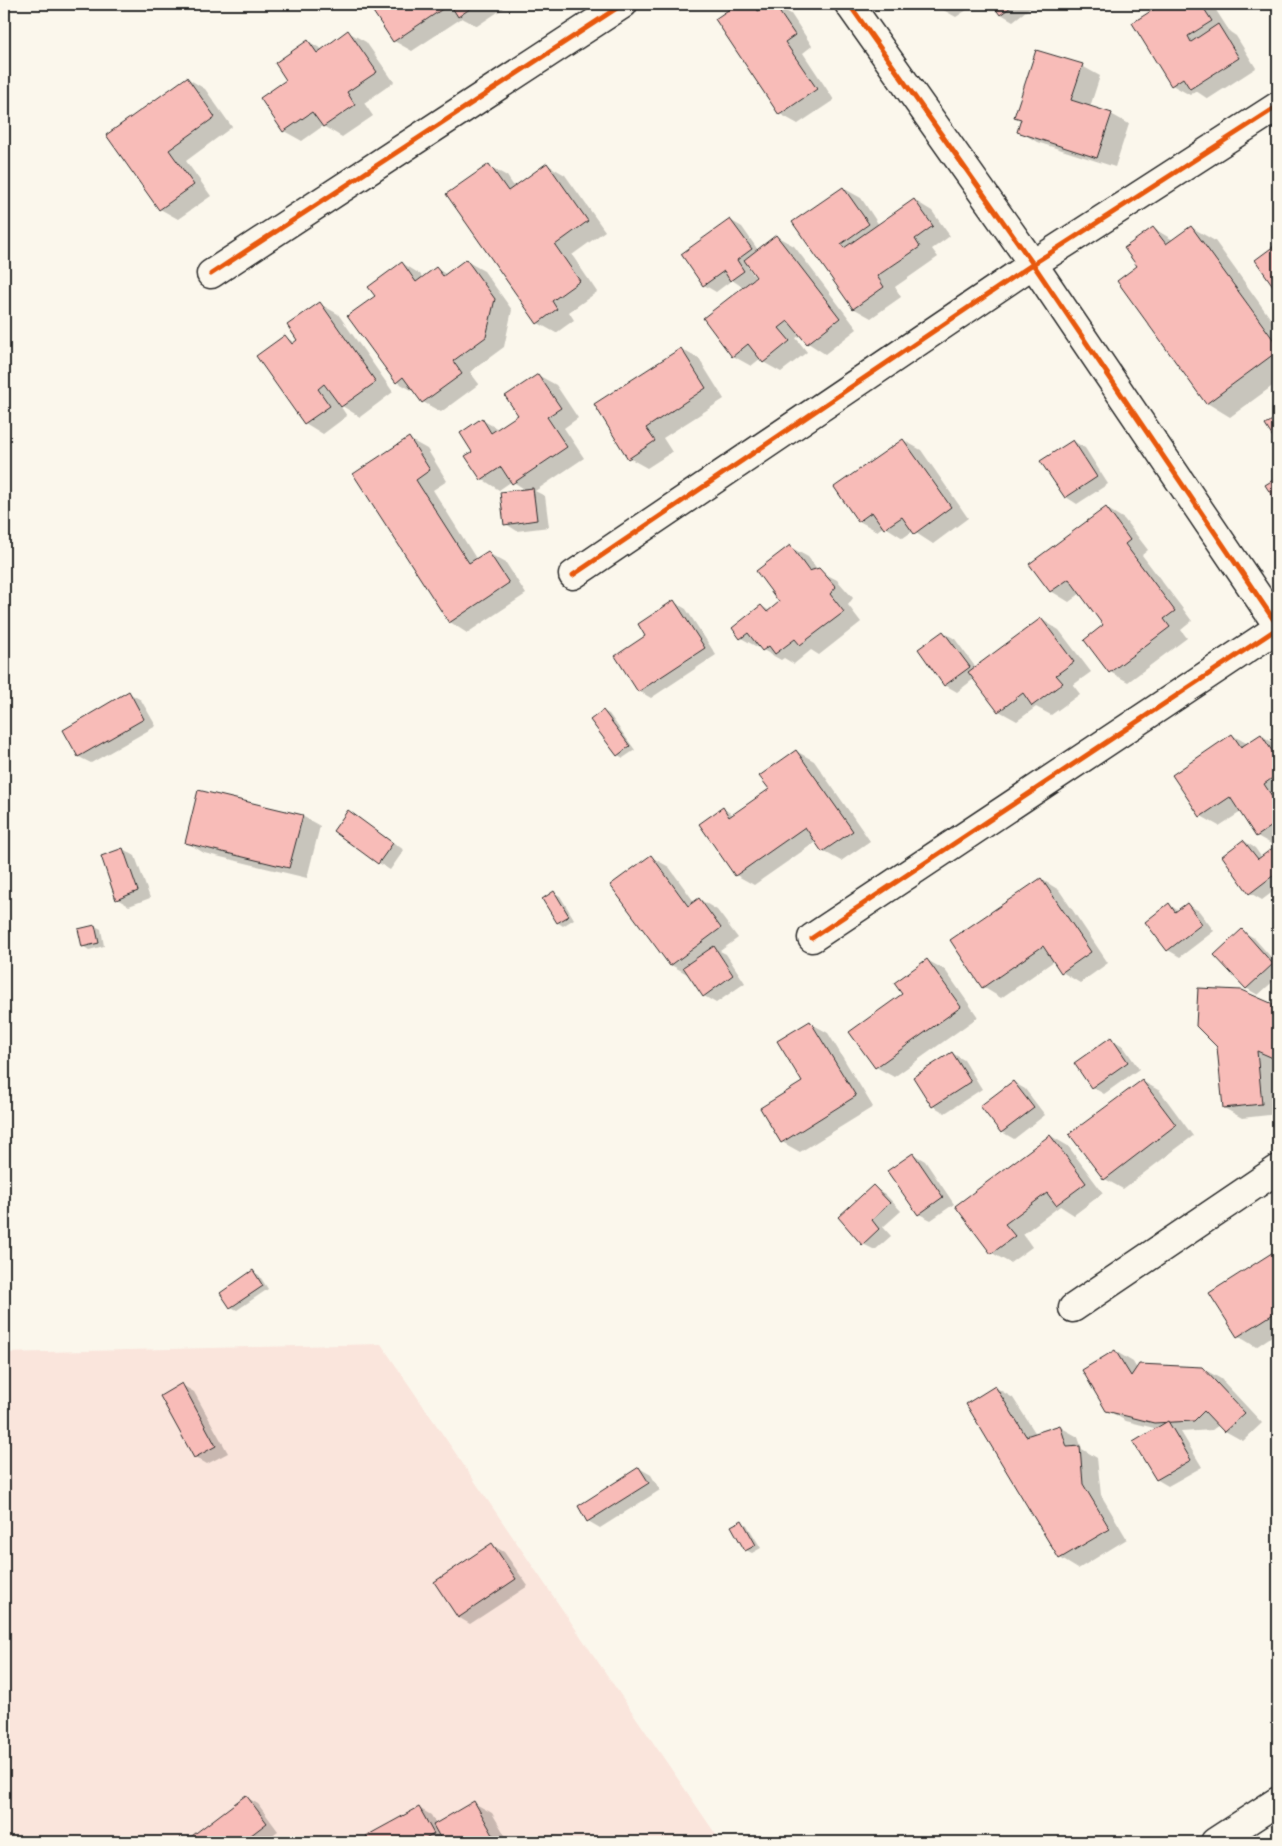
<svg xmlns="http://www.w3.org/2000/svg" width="1282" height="1846" font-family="Mynerve,sans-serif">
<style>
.built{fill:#fae5dc}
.shadow{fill:#0003;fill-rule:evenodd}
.building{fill:#f8bcb8;stroke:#2b2b2b}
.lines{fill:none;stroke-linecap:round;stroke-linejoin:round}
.minor-casing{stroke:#2b2b2b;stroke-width:31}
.minor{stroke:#fbf7ec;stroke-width:28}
.cycleway-casing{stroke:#fbf7ec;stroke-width:8}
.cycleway{stroke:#e8590c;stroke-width:5}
</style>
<rect width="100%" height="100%" fill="#fbf7ec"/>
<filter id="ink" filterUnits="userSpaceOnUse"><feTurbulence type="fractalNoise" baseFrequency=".02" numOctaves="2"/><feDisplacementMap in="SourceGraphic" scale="10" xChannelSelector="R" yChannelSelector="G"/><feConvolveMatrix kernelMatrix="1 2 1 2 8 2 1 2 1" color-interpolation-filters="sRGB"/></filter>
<g filter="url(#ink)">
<polygon class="built" points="381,1344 721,1842 4,1842 4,1353"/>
<g class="shadow">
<polygon points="369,4 510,4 477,26 462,18 412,51 394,41"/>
<polygon points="740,4 759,4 766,8 773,4 791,14 812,46 803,53 834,100 798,124 780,114 716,19"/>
<polygon points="936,4 976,4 956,17 938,7"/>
<polygon points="994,4 1035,4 1013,21 1001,14"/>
<polygon points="1165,4 1212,4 1230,32 1236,36 1256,68 1208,99 1196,91 1190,95 1172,85 1133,24"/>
<polygon points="348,32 366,42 394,82 364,103 373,116 342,137 323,126 302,141 284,131 308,41 323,50"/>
<polygon points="1082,66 1100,76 1090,107 1111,114 1129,124 1115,167 1037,142 1019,131 1022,120 1016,117"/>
<polygon points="187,78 205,89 232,127 186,161 211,196 178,219 160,209 108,135"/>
<polygon points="548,165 565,175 605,231 572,255 597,292 569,312 574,320 556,333 538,323 489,166 507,176 515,188"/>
<polygon points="843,188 861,198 879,225 914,200 932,211 950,236 932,249 938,257 895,287 901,297 871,318 853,308 794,223"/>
<path d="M730 220 742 227 758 250 776 236 794 246 857 329 825 354 808 343 801 335 796 338 807 352 781 372 763 362 761 358 751 366 733 356 744 288 732 280 716 292 704 285ZM749 265 758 277 756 279 747 266Z"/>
<polygon points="1191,227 1215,241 1278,329 1278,382 1230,417 1207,403 1139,266 1153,228 1173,240"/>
<polygon points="466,261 484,271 512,310 504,347 470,372 479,384 441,412 423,402 415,392 397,382 376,296 402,263 420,274 423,278 436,268 447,275"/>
<polygon points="320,304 338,314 393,392 360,417 339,404 347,416 323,434 305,423 285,337 295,343"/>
<polygon points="681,349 699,359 724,399 663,438 672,452 647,468 629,458"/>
<polygon points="538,375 556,385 578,418 564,428 584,458 535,491 545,496 549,527 517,531 506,524 526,490 512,481 499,490 482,479 474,452 482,420 498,429 519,416"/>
<polygon points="409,439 427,449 447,481 433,490 477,560 488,553 506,563 526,594 467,633 450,622 354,474"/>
<polygon points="903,440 921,450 968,518 933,544 913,531 903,538 884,526 877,531 859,521"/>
<polygon points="1073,441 1085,448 1108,484 1077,504 1066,497"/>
<polygon points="1278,461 1278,468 1275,463"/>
<polygon points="1106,508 1124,519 1148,550 1142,555 1192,621 1181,630 1187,638 1128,682 1110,672 1105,626 1081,593 1069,602 1051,591 1031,564"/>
<polygon points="790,547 808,557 818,570 837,580 853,598 848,605 861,622 819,655 811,650 794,664 784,658 781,660 763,650 760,647 759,648 741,638 761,606 770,611 781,602"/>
<polygon points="674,602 686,609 716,655 651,698 639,691 647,636"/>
<polygon points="1041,619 1059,630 1091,672 1073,685 1080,694 1051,715 1036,707 1017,721 999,711 975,678 957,692 945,685 943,632 955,639 976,668"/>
<polygon points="129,693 141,700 156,726 91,763 79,757 64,730"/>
<polygon points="603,711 609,714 635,750 623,758 618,755"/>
<polygon points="1232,735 1248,744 1261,735 1278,746 1278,888 1262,900 1250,893 1244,841 1255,848 1262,858 1277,847 1257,836 1241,812 1219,826 1201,816"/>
<polygon points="796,751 814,761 870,841 841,861 823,851 817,841 754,885 736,875 723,809 734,815 770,789"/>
<polygon points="349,812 404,850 390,870 379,863"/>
<polygon points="302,816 320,826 307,878 204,853 186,842"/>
<polygon points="123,849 135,856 150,898 129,906 117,899"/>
<polygon points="651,857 669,867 695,903 699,899 717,910 738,938 720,951 726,954 745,983 716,1003 704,996 689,975 671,965"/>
<polygon points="1041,879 1059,890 1108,963 1080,983 1062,972 1054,961 1001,998 983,987"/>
<polygon points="554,893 560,896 574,919 563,926 557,922"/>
<polygon points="1187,904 1199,911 1214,931 1180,957 1168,950 1169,905 1179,911"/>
<polygon points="95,926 101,929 104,946 89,950 83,946"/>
<polygon points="1242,931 1254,938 1278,965 1278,977 1258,995 1246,988"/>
<polygon points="927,960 945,970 978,1017 894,1077 876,1067 851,1032 903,994"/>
<polygon points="1273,1005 1278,1008 1278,1061 1274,1060 1278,1114 1242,1118 1224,1108"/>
<polygon points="810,1023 828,1033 873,1107 800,1152 782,1142 804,1083"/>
<polygon points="1111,1039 1123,1046 1139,1069 1104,1094 1092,1087"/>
<polygon points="952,1053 964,1060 982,1089 945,1113 933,1106"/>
<polygon points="1142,1081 1160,1091 1193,1136 1123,1189 1105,1179"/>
<polygon points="1013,1082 1025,1089 1045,1115 1014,1139 1002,1132 982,1106"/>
<polygon points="1051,1136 1068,1146 1103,1193 1074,1215 1060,1206 1023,1234 1032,1247 1010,1263 992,1253 957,1206"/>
<polygon points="913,1154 925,1161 954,1204 931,1220 919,1214"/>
<polygon points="873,1187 885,1194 901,1211 883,1227 891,1236 875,1250 863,1244"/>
<polygon points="1278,1251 1278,1332 1256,1347 1238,1336 1211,1293"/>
<polygon points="253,1272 259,1275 268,1289 237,1310 231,1307"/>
<polygon points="1115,1351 1133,1362 1137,1369 1202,1368 1221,1379 1262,1423 1243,1441 1225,1431 1219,1425 1212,1430 1181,1432 1202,1467 1168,1486 1156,1479 1158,1429 1126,1421 1107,1410"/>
<polygon points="182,1385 194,1392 228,1453 207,1464 195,1457"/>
<polygon points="995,1387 1013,1398 1036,1434 1060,1427 1078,1437 1082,1449 1097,1458 1101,1495 1127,1539 1078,1569 1060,1558"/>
<polygon points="639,1468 651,1475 660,1490 600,1528 588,1521"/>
<polygon points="742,1522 747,1525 761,1548 752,1553 746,1550"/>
<polygon points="492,1545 504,1552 528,1586 470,1624 458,1617"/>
<polygon points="246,1797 258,1804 278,1831 263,1842 186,1842"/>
<polygon points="474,1803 492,1813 509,1842 371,1842 368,1836 419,1808 431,1815 436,1824"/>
</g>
<g class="building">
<polygon points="368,4 477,4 458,17 450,4 393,42"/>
<polygon points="737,4 753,4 758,11 770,4 774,4 795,35 785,42 817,89 779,115 715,19"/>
<polygon points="992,4 1015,4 1000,15"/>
<polygon points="1162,4 1201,4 1212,21 1188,36 1191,42 1218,24 1239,58 1190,89 1183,78 1171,86 1132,23"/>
<polygon points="348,30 377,72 347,92 355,105 323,127 312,112 283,132 260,98 286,80 275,63 308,40 317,53"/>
<polygon points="1036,50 1083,64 1071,100 1112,113 1097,158 1017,132 1021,119 1014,117"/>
<polygon points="187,77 215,117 169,150 194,185 159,210 106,135"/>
<polygon points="547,163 588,221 555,245 580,281 552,301 557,309 537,324 446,194 489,164 508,191"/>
<polygon points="843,187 869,224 841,244 844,248 914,199 933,226 915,239 920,247 877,276 884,287 853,309 792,222"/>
<polygon points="730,219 752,249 737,260 744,271 730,281 724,271 703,286 681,254"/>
<polygon points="1191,226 1278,346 1278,351 1206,404 1117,281 1137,266 1124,248 1153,227 1166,244"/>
<polygon points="776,235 840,318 807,344 788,321 779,328 790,341 763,363 748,344 732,357 703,318 756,277 744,260"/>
<polygon points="1278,243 1278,293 1255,260"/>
<polygon points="466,259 495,299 486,337 453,361 462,374 422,403 403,377 396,383 347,316 375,296 368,287 402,262 416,282 436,267 443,276"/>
<polygon points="320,302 376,382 341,407 324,384 318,389 330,406 304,424 256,356 285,335 292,344 297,340 287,325"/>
<polygon points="681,348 706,388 646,428 655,441 628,459 594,404"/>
<polygon points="538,374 561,408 547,417 567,447 512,484 501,467 481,480 465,456 472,452 460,433 482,418 491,433 518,415 505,396"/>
<polygon points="1278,416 1278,445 1265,425"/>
<polygon points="409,437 430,470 416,480 469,563 488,551 509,583 449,623 353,474"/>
<polygon points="903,439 951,507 914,534 902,517 884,529 872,512 858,522 834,487"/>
<polygon points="1073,440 1097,477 1065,498 1040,461"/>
<polygon points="1278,477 1278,505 1265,485"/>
<polygon points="533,488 537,520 504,525 500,492"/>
<polygon points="1106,507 1130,540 1125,544 1175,611 1164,619 1170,627 1109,673 1084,640 1103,625 1069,579 1050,592 1029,564"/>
<polygon points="790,545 809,571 819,568 836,587 830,594 844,612 800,645 795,639 775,654 769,646 762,651 748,633 740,639 732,628 761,605 767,612 779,602 756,571"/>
<polygon points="674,600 705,648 638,692 615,656 645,636 638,624"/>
<polygon points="1041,618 1074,662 1056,675 1063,683 1032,706 1023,693 998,712 968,672"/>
<polygon points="943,631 970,667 944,686 918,649"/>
<polygon points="129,691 144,719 78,757 63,730"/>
<polygon points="603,710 630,746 617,756 590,720"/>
<polygon points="1232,734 1241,747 1261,734 1278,760 1278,774 1264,784 1278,805 1278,822 1256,837 1230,797 1200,817 1172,775"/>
<polygon points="796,750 853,831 822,852 805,827 735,876 699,824 723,807 729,817 769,789 759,776"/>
<polygon points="198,790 303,815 289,868 185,843"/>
<polygon points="348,810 393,843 378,864 333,831"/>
<polygon points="1243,840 1258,859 1278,844 1278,872 1249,894 1222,856"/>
<polygon points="123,848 138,891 116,900 101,856"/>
<polygon points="651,855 688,906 699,898 721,928 670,966 610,885"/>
<polygon points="1041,878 1091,952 1061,973 1043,946 982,988 950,940"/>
<polygon points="554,891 569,916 557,923 542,899"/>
<polygon points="1169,903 1175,912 1187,903 1202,924 1167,951 1145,922"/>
<polygon points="95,925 99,943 82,947 78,929"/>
<polygon points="1242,929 1273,964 1246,989 1214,955"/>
<polygon points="714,946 733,975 703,997 683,967"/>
<polygon points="927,959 961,1007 875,1068 849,1032 902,994 894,983"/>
<polygon points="1198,988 1241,990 1273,1004 1273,1013 1278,1016 1278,1047 1273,1058 1257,1051 1262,1104 1223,1108 1217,1047 1196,1026"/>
<polygon points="810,1021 856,1096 781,1143 760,1108 802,1082 777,1041"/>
<polygon points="1111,1037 1128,1062 1091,1088 1074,1063"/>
<polygon points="952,1052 971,1082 932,1107 913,1077"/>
<polygon points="1142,1080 1176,1125 1104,1180 1069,1134"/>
<polygon points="1013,1081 1034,1108 1001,1133 980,1106"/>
<polygon points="1050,1135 1086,1183 1056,1205 1047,1193 1005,1224 1015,1236 991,1254 955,1206"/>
<polygon points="913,1153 943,1197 918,1215 887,1171"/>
<polygon points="873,1185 890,1203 872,1220 879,1229 862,1245 838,1217"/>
<polygon points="1278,1249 1278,1311 1237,1337 1209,1293"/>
<polygon points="253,1270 263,1286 230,1308 220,1293"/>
<polygon points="1115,1350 1131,1376 1139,1364 1202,1367 1245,1413 1224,1432 1204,1411 1194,1421 1154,1423 1106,1411 1082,1370"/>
<polygon points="182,1383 216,1446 194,1458 160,1396"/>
<polygon points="995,1386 1026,1436 1060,1425 1067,1447 1080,1446 1083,1484 1110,1529 1059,1559 966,1404"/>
<polygon points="1168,1421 1191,1460 1156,1480 1133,1442"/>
<polygon points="639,1467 649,1483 587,1522 578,1506"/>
<polygon points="742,1520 756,1545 745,1551 731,1526"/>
<polygon points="492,1543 516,1579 458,1618 434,1582"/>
<polygon points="246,1795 267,1823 242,1842 184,1842"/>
<polygon points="474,1801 497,1842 441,1842 442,1841 433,1825"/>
<polygon points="419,1807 434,1834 420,1842 370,1842 366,1836"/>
</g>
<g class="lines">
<g class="minor-casing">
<g id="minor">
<polyline points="849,4 1033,264 1278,626"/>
<polyline points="211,274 623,4"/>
<polyline points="573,575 1033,264 1278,106"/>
<polyline points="812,938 1278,628"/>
<polyline points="1073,1308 1278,1169"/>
<polyline points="1215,1842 1278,1801"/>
</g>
</g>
<use href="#minor" class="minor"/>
<g class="cycleway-casing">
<g id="cycleway">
<polyline points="849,4 1033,264 1278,626"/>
<polyline points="211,274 623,4"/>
<polyline points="573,575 1033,264 1278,106"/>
<polyline points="812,938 1278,628"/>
</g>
</g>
<use href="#cycleway" class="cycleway"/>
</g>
</g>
<rect width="1282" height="1846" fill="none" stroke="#fbf7ec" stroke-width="20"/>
<rect x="10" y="10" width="1262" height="1826" fill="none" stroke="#2b2b2b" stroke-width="2" filter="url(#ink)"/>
</svg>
